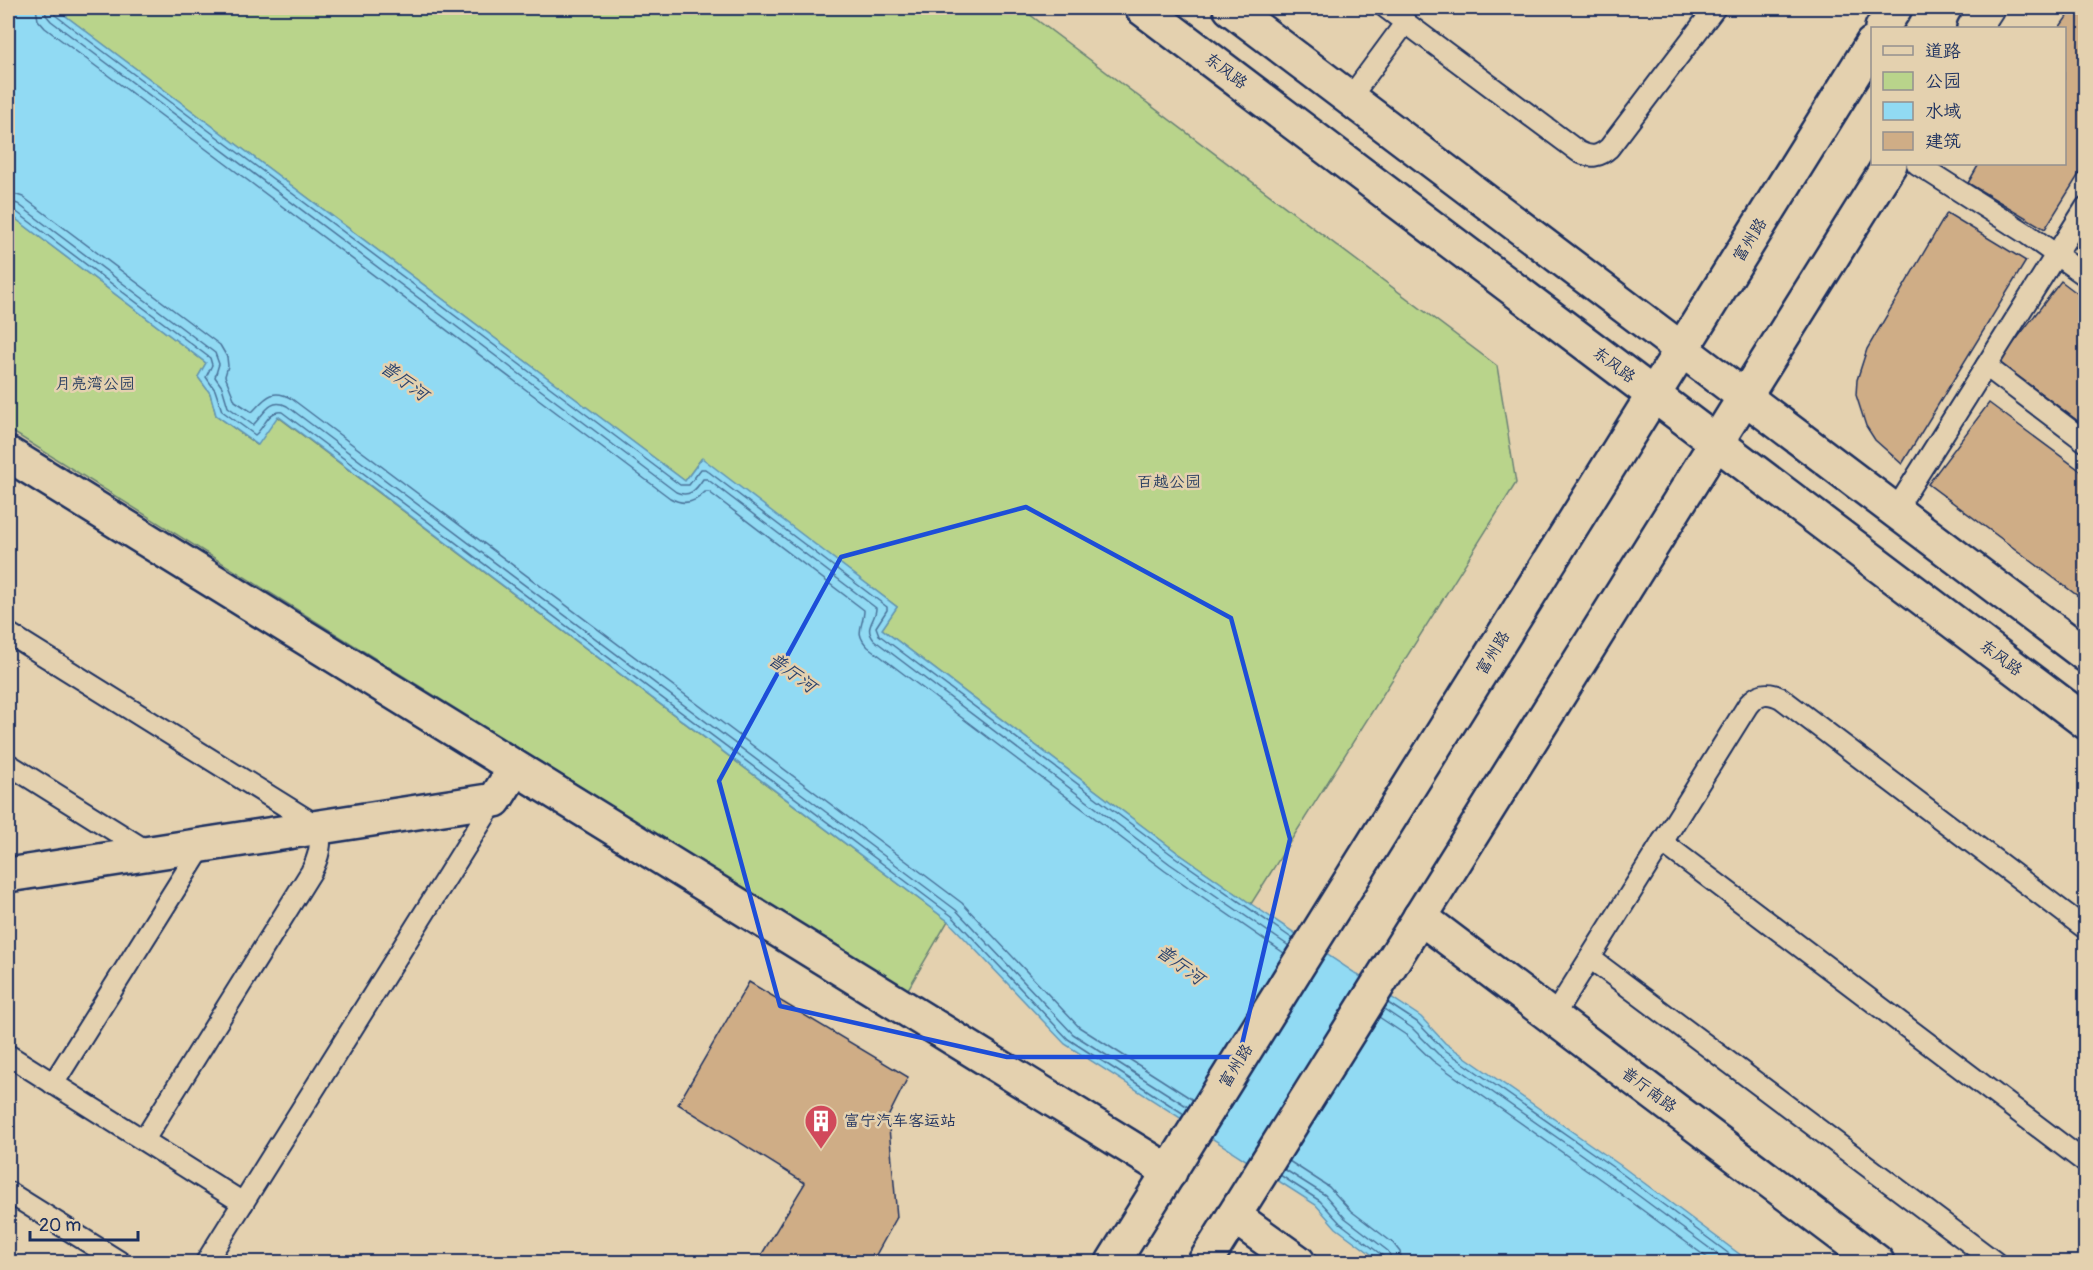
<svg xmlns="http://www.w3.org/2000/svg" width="2093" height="1270" font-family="Pangolin,'LXGW WenKai TC',sans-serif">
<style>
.green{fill:#b9d48b;stroke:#6a8274;stroke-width:1.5}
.water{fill:#91daf3;stroke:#6296b7;stroke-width:1.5}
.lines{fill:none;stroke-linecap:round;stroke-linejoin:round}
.shore{stroke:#4a739a;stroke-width:1.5}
.building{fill:#cfad86;stroke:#1b2f5e;stroke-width:1.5}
.lane-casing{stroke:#1b2f5e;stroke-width:24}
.street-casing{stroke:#1b2f5e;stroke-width:38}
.secondary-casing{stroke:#1b2f5e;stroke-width:38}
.lane{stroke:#e4d1af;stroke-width:20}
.street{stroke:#e4d1af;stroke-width:33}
.secondary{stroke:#e4d1af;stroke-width:33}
.marked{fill:none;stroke:#1d4ed8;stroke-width:4.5;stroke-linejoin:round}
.labels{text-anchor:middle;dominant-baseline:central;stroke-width:5;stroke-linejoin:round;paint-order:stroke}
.street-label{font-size:16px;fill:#1b2f5e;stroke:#e4d1af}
.park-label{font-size:16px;fill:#2b4062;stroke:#e4d1af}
.poi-label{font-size:16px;fill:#1b2f5e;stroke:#e4d1af;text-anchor:start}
.water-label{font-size:18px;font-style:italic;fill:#27406d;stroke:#e4d1af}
</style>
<rect width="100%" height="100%" fill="#e4d1af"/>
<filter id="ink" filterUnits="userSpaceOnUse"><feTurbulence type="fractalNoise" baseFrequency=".0167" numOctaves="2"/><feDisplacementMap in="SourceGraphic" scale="12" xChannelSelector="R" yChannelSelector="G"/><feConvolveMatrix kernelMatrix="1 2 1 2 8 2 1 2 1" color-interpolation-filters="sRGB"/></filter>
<g filter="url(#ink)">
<g class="green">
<polygon points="55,8 1021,8 1497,366 1516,483 1251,904 1178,853 882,629 897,607 701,459 685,481"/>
<polygon points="8,213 206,363 198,377 210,393 216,415 257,445 277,416 948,921 907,991 8,429"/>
</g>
<polygon class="water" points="8,8 55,8 685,481 702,458 897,607 882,629 1178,853 1251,904 1421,1017 1445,1043 1620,1165 1750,1262 1382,1262 1336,1228 1316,1205 1065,1044 948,921 278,416 258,445 216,415 210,393 198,377 206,363 8,213"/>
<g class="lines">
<g class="shore">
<path d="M36 8 38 20 45 28 670 498C684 506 695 503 705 492H709L864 610C864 626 853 632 868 647L1165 871 1284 953"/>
<path d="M45 8 46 15 51 21 676 492C689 498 696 490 703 479H707L876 608C876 621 863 627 874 640L1170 864 1289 946"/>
<polyline points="52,8 55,15 680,485 689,485 701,469 705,469 887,607 887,610 876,627 879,635 1175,857 1293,939"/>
<path d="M8 192 23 197 220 345 227 357 228 366 225 376 235 401 252 412C265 399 271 387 292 399L962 903 1079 1027 1193 1100"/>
<path d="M8 201 18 204 215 353 219 364 215 377 222 387 228 407 253 425C264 415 269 397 287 406L956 910 1073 1034 1188 1107"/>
<path d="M8 209 14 210 210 358 212 365 206 377 215 390 222 411 255 435C264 428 269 409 282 412L952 916 1068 1039 1184 1114"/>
<polyline points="1388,1003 1417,1022 1442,1048 1617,1170 1740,1262"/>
<polyline points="1384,1009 1412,1028 1438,1054 1612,1176 1728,1262"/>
<polyline points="1379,1017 1406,1035 1433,1061 1607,1184 1713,1262"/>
<polyline points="1289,1161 1329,1187 1351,1211 1393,1243 1400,1252 1402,1262"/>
<polyline points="1284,1169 1325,1195 1345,1218 1388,1251 1393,1262"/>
<polyline points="1280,1175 1320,1201 1340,1223 1383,1256 1385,1262"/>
</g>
</g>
<g class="building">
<polygon points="2073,8 2086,8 2086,163 2045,229 1968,183 1979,164 2064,164 2064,28 2059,28"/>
<polygon points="1947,213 2026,261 1902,464 1875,440 1866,426 1856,395 1857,380 1867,349"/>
<polygon points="2086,226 2086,255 2071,245"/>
<polygon points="2061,281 2086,300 2086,427 1999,362"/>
<polygon points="1989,403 2086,475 2086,602 1928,484"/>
<polygon points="749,982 908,1077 888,1117 897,1217 872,1262 757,1262 805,1183 678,1104"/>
</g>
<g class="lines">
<g class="lane-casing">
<g id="lane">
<path d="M1386 8 1579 152C1591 158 1599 157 1609 148L1715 8"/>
<polyline points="1350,98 1406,22"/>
<polyline points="1917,164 2027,234 2086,276"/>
<polyline points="1986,366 2086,442"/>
<polyline points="1895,511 2086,207"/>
<path d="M8 633 319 827C322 844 319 857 311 872L144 1140"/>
<polyline points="8,764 150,853"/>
<polyline points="1662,842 2086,1163"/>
<polyline points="1590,958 1995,1262"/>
<path d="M1553 1017 1748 705C1758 693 1767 691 1781 698L2086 929"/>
<polyline points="8,1055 243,1203"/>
<polyline points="53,1084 203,845"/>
<polyline points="8,1192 120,1262"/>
<polyline points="206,1262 495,800"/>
</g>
</g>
<g class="street-casing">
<g id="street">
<polyline points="8,875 495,800 515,768"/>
<polyline points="1234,1216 1298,1262"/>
</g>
</g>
<g class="secondary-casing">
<g id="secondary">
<polyline points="1142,8 2086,722"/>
<polyline points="1230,8 2086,655"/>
<polyline points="1882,28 1895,8"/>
<polyline points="1974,28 1987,8"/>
<polyline points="8,454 1170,1172"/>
<polyline points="1420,917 1877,1262"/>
<polyline points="1113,1262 1872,44"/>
<polyline points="1205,1262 1890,164"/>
</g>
</g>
<use href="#lane" class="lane"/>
<use href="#street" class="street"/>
<use href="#secondary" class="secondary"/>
</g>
</g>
<path class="marked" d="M1026 507 1231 618 1290 839 1239 1057H1007L780 1006 719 781 841 557Z"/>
<defs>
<g id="building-pin" transform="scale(1.725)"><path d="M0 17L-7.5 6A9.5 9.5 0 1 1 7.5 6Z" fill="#d1495b" stroke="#e4d1af"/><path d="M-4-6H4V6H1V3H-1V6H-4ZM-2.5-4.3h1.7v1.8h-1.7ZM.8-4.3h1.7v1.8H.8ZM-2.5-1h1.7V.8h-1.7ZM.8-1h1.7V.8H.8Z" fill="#fff"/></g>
</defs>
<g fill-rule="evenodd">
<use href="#building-pin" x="821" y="1121"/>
</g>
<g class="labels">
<g class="street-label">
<text transform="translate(1226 71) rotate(37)">东风路</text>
<text transform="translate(1750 240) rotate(-58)">富州路</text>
<text transform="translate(1614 365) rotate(37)">东风路</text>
<text transform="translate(1493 653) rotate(-58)">富州路</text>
<text transform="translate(2001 658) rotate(37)">东风路</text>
<text transform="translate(1236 1066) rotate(-58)">富州路</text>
<text transform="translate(1649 1090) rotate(37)">普厅南路</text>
</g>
<g class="park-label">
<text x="95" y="384">月亮湾公园</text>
<text x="1169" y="482">百越公园</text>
</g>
<g class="poi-label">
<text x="844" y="1121">富宁汽车客运站</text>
</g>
<g class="water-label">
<text transform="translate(404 381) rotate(37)">普厅河</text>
<text transform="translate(792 673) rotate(37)">普厅河</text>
<text transform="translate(1180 965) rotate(37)">普厅河</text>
</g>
</g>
<rect width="2093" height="1270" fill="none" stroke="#e4d1af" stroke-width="30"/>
<rect x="15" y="15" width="2063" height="1240" fill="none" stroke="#1b2f5e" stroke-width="2" filter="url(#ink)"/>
<rect x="1871" y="27" width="195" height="138" fill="#e4d1af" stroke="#94908f" stroke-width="1.5"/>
<rect x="1883" y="46" width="30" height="9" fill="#e4d1af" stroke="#94908f" stroke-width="1.5"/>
<text x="1925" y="57" font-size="18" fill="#1b2f5e">道路</text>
<rect x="1883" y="72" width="30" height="18" fill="#b9d48b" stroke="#94908f" stroke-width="1.5"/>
<text x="1925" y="87" font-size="18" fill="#1b2f5e">公园</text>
<rect x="1883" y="102" width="30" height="18" fill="#91daf3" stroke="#94908f" stroke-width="1.5"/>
<text x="1925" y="117" font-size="18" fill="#1b2f5e">水域</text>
<rect x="1883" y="132" width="30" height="18" fill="#cfad86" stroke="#94908f" stroke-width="1.5"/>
<text x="1925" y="147" font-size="18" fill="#1b2f5e">建筑</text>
<path d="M30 1231v9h108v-9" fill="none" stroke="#1b2f5e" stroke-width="3"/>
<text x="39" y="1231" font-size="18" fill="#1b2f5e" stroke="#e4d1af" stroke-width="4.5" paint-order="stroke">20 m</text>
</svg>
